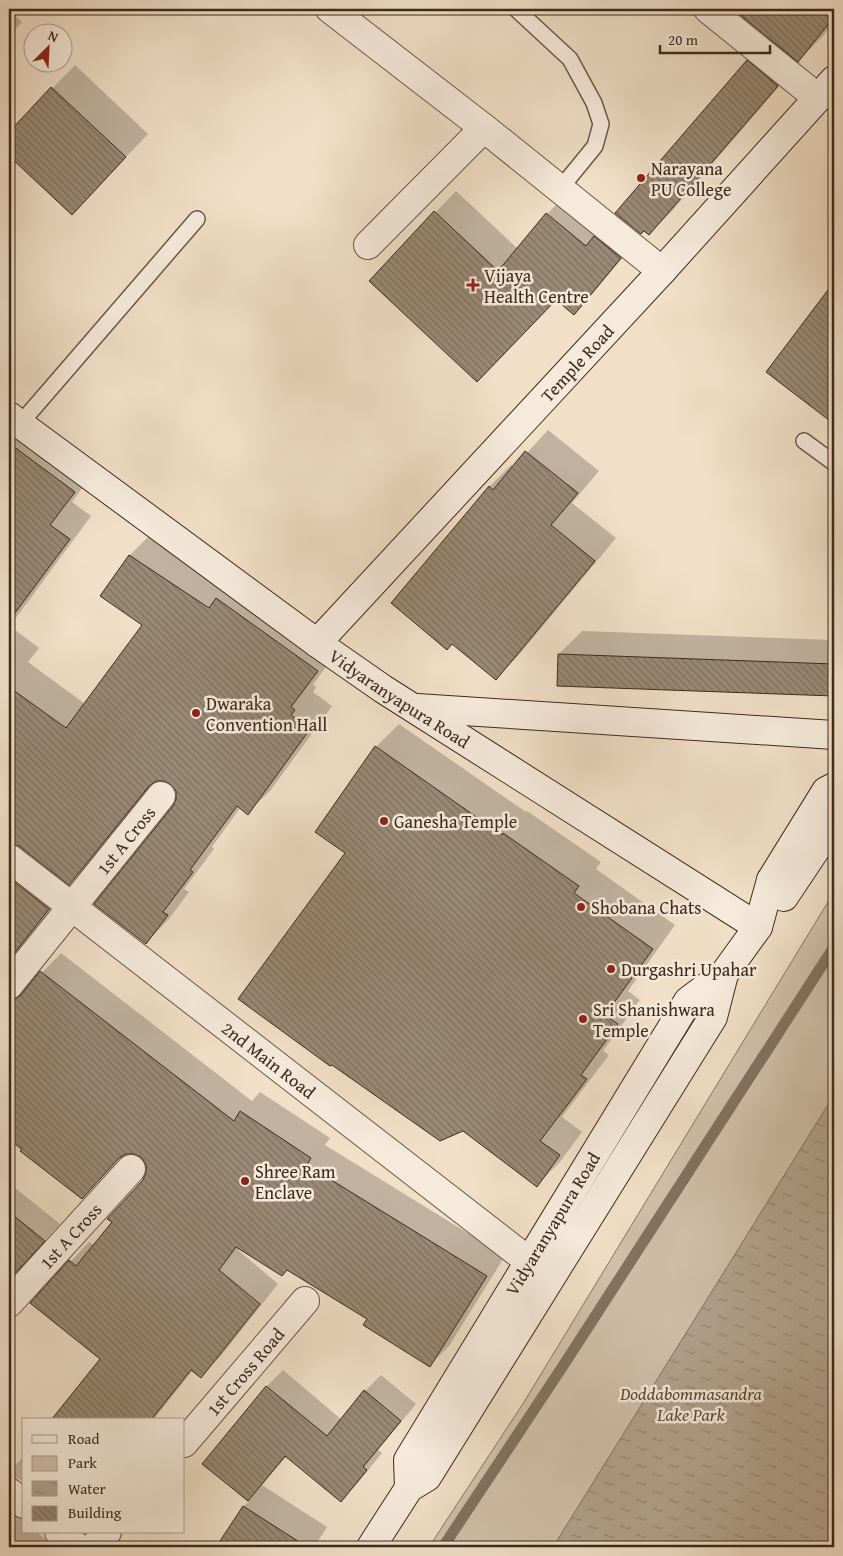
<svg xmlns="http://www.w3.org/2000/svg" width="843" height="1556" font-family="'Gentium Book Plus',serif">
<style>
.green{fill:#d2c0aa;stroke:#867663}
.water{fill:url(#water-ripples);stroke:#837260}
.shadow{fill:#0003}
.lines{fill:none;stroke-linecap:round;stroke-linejoin:round}
.stream{stroke:#837260;stroke-width:11}
.building{fill:url(#building-back-hatch);stroke:#3b2b1c}
.lane-casing{stroke:#685847;stroke-width:18}
.street-casing{stroke:#685847;stroke-width:30}
.secondary-casing{stroke:#3b2b1c;stroke-width:30}
.lane{stroke:#f6eadb;stroke-width:15}
.street{stroke:#f6eadb;stroke-width:28}
.secondary{stroke:#f6eadb;stroke-width:28}
.poi-dot{fill:#8f2418;stroke:#f6eadb;stroke-width:2}
.labels{text-anchor:middle;dominant-baseline:central;stroke-width:5;stroke-linejoin:round;paint-order:stroke}
.poi-label{font-size:18px;fill:#3b2b1c;stroke:#f6eadb;text-anchor:start}
.street-label{font-size:18px;fill:#3b2b1c;stroke:#f6eadb}
.park-label{font-size:18px;font-style:italic;fill:#594938;stroke:#f6eadb}
</style>
<defs>
<pattern id="water-ripples" width="26" height="14" patternUnits="userSpaceOnUse" patternTransform="scale(1.25)"><rect width="26" height="14" fill="#b3a28d"/><path d="M2 4q2-2 4 0t4 0M15 11q2-2 4 0t4 0" fill="none" stroke="#938472"/></pattern>
<pattern id="building-back-hatch" width="6" height="6" patternUnits="userSpaceOnUse" patternTransform="scale(1.25)"><rect width="6" height="6" fill="#9a8975"/><path d="M-1 5l2 2M0 0l6 6M5-1l2 2" fill="none" stroke="#7f705f"/></pattern>
</defs>
<rect width="100%" height="100%" fill="#f1dfc7"/>
<filter id="stains"><feTurbulence type="fractalNoise" baseFrequency=".004" numOctaves="4"/><feColorMatrix values="0 0 0 0 .2 0 0 0 0 .09 0 0 0 0 .02 0 0 0 .5 -.17"/></filter>
<radialGradient id="worn" r=".72"><stop offset=".6" stop-color="#630" stop-opacity="0"/><stop offset="1" stop-color="#630" stop-opacity=".3"/></radialGradient>
<polygon class="green" points="834,892 834,1547 429,1547 524,1402"/>
<polygon class="water" points="834,1095 834,1547 553,1547"/>
<g class="shadow">
<polygon points="9,9 22,22 9,36"/>
<polygon points="735,9 834,9 834,21 823,36 798,61 800,62 672,211 649,234 747,61 771,38"/>
<polygon points="75,65 148,134 72,213 9,154 9,133"/>
<polygon points="456,191 518,249 547,214 568,193 607,226 616,216 641,236 594,292 573,313 556,298 370,281"/>
<polygon points="834,284 834,422 768,372"/>
<polygon points="9,430 96,469 72,502 91,516 10,626 39,648 28,662 85,704 144,625 102,596 130,555 152,533 339,648 313,685 316,687 313,692 332,706 270,791 247,813 240,808 212,847 214,849 184,889 189,892 168,920 146,943 175,806 178,798 177,790 172,783 164,779 156,781 92,861 69,883 19,845 9,839"/>
<polygon points="548,430 599,471 572,503 616,538 518,656 496,678 489,487 511,465 514,467"/>
<polygon points="582,631 834,640 834,695 559,685 559,654"/>
<polygon points="399,724 526,812 527,811 601,862 596,869 675,925 628,991 640,1000 603,1051 609,1055 562,1117 582,1132 560,1162 537,1185 347,853 316,831 376,747"/>
<polygon points="9,854 67,889 16,955 27,982 34,981 61,953 252,1101 260,1092 330,1138 325,1145 505,1256 449,1346 430,1365 369,1319 288,1269 240,1248 238,1250 278,1284 220,1357 201,1376 193,1370 153,1420 52,1420 102,1358 32,1303 89,1242 94,1245 144,1180 147,1173 147,1164 143,1157 134,1152 126,1153 82,1198 9,1141"/>
<polygon points="9,1183 60,1224 9,1279"/>
<polygon points="283,1370 342,1420 365,1391 381,1375 416,1404 378,1450 382,1453 357,1484 341,1500 287,1456 262,1485 327,1527 314,1547 217,1547 244,1506 249,1501 204,1464 267,1386"/>
<polygon points="24,1455 24,1482 12,1475 18,1485 24,1489 24,1532 37,1532 55,1547 9,1547 9,1477 10,1476 9,1474"/>
</g>
<g class="lines">
<polyline class="stream" points="443,1547 561,1369 834,947"/>
</g>
<g class="building">
<polygon points="733,9 834,9 834,17 798,62"/>
<polygon points="747,60 778,86 649,235 644,231 641,234 615,213"/>
<polygon points="51,87 126,157 72,215 9,156 9,132"/>
<polygon points="434,211 498,271 546,213 586,246 594,236 621,258 574,315 556,300 477,382 369,281"/>
<polygon points="834,282 834,424 766,372"/>
<polygon points="9,443 75,492 50,525 70,539 9,621"/>
<polygon points="525,451 578,493 551,525 595,561 496,680 452,644 447,650 391,603 489,486 493,490"/>
<polygon points="129,555 209,608 216,598 318,671 291,707 295,710 291,715 310,729 248,815 237,806 190,870 193,872 163,912 168,915 146,944 94,904 173,806 176,799 176,791 170,784 163,781 156,781 149,786 69,885 19,846 9,843 9,687 66,728 142,625 100,596"/>
<polygon points="558,654 834,664 834,696 557,686"/>
<polygon points="375,746 502,835 503,833 579,886 574,893 653,949 605,1015 618,1024 581,1075 587,1079 540,1141 560,1155 537,1187 463,1131 440,1141 332,1065 330,1066 238,999 345,853 315,832"/>
<polygon points="9,878 49,909 9,960"/>
<polygon points="40,971 234,1121 240,1111 311,1158 307,1165 487,1276 430,1367 363,1325 367,1319 287,1270 282,1276 236,1247 219,1270 260,1304 201,1378 191,1370 151,1420 51,1420 100,1359 30,1303 69,1260 76,1266 112,1222 107,1219 143,1180 146,1172 146,1164 141,1157 134,1154 126,1154 119,1158 82,1199 20,1151 22,1149 9,1139 9,1000 15,999 21,995"/>
<polygon points="9,1212 45,1241 9,1280"/>
<polygon points="266,1386 327,1436 364,1390 401,1421 363,1467 367,1470 341,1502 285,1456 248,1501 202,1464"/>
<polygon points="243,1506 307,1547 216,1547"/>
</g>
<g class="lines">
<g class="lane-casing">
<g id="lane">
<polyline points="516,9 570,59 594,103 601,124 595,146 560,189"/>
<polyline points="20,424 197,219"/>
<polyline points="804,441 834,463"/>
</g>
</g>
<g class="street-casing">
<g id="street">
<polyline points="330,9 484,128 662,271"/>
<polyline points="708,9 818,98"/>
<polyline points="368,245 484,128"/>
<path id="s1" d="M9 858 530 1262"/>
<path id="s2" d="M9 985 161 796"/>
<path id="s3" d="M9 1303 131 1169"/>
<path id="s4" d="M184 1443 305 1301"/>
<polyline points="9,1492 24,1504"/>
<polyline points="59,1532 77,1547"/>
<polyline points="94,1547 107,1532"/>
</g>
</g>
<g class="secondary-casing">
<g id="secondary">
<path id="s5" d="M9 416 317 643 383 689 758 927"/>
<path id="s6" d="M317 643 662 271 834 80"/>
<polyline points="417,708 834,735"/>
<polyline points="771,880 784,897 834,822"/>
<path id="s7" d="M409 1488 408 1460 688 1001 724 974 758 927 771 880 826 791 834 787"/>
<polyline points="371,1547 409,1488 427,1477 713,1017 724,974"/>
</g>
</g>
<use href="#lane" class="lane"/>
<use href="#street" class="street"/>
<use href="#secondary" class="secondary"/>
</g>
<g class="poi-dot">
<circle cx="641" cy="178" r="5"/>
<path d="M470.5 277.5h5v5h5v5h-5v5h-5v-5h-5v-5h5z"/>
<circle cx="196" cy="713" r="5"/>
<circle cx="384" cy="821" r="5"/>
<circle cx="581" cy="907" r="5"/>
<circle cx="611" cy="969" r="5"/>
<circle cx="583" cy="1019" r="5"/>
<circle cx="245" cy="1181" r="5"/>
</g>
<g class="labels">
<g class="poi-label">
<text x="651" y="168">Narayana<tspan x="651" dy="21">PU College</tspan></text>
<text x="484" y="275">Vijaya<tspan x="484" dy="21">Health Centre</tspan></text>
<text x="206" y="703">Dwaraka<tspan x="206" dy="21">Convention Hall</tspan></text>
<text x="394" y="821">Ganesha Temple</text>
<text x="591" y="907">Shobana Chats</text>
<text x="621" y="969">Durgashri Upahar</text>
<text x="593" y="1009">Sri Shanishwara<tspan x="593" dy="21">Temple</tspan></text>
<text x="255" y="1171">Shree Ram<tspan x="255" dy="21">Enclave</tspan></text>
</g>
<g class="street-label">
<text stroke="none"><textPath href="#s6" startOffset="382">Temple Road</textPath></text>
<text stroke="none"><textPath href="#s5" startOffset="482">Vidyaranyapura Road</textPath></text>
<text stroke="none"><textPath href="#s2" startOffset="186">1st A Cross</textPath></text>
<text stroke="none"><textPath href="#s1" startOffset="329">2nd Main Road</textPath></text>
<text stroke="none"><textPath href="#s7" startOffset="305">Vidyaranyapura Road</textPath></text>
<text stroke="none"><textPath href="#s3" startOffset="91">1st A Cross</textPath></text>
<text stroke="none"><textPath href="#s4" startOffset="94">1st Cross Road</textPath></text>
</g>
<g class="park-label">
<text x="691" y="1393">Doddabommasandra<tspan x="691" dy="21">Lake Park</tspan></text>
</g>
</g>
<rect width="843" height="1556" fill="none" stroke="#f1dfc7" stroke-width="30"/>
<rect x="10" y="10" width="823" height="1536" fill="none" stroke="#3b2b1c" stroke-width="2.5"/>
<rect x="15" y="15" width="813" height="1526" fill="none" stroke="#3b2b1c"/>
<rect x="22" y="1418" width="162" height="115" fill="#f6eadb" stroke="#ab9e8f"/>
<rect x="32" y="1435" width="25" height="8" fill="#f6eadb" stroke="#ab9e8f"/>
<text x="68" y="1444" font-size="15" fill="#3b2b1c">Road</text>
<rect x="32" y="1456" width="25" height="15" fill="#d2c0aa" stroke="#ab9e8f"/>
<text x="68" y="1468" font-size="15" fill="#3b2b1c">Park</text>
<rect x="32" y="1481" width="25" height="15" fill="url(#water-ripples)" stroke="#ab9e8f"/>
<text x="68" y="1494" font-size="15" fill="#3b2b1c">Water</text>
<rect x="32" y="1506" width="25" height="15" fill="url(#building-back-hatch)" stroke="#ab9e8f"/>
<text x="68" y="1518" font-size="15" fill="#3b2b1c">Building</text>
<g transform="translate(48 48) rotate(24)"><circle r="24" fill="#f6eadb" stroke="#ab9e8f"/>
<path d="M0-4L9 19L0 12L-9 19Z" fill="#8f2418"/>
<text y="-8" font-size="14" font-weight="bold" text-anchor="middle" fill="#3b2b1c">N</text>
</g>
<path d="M660 45v8h110v-8" fill="none" stroke="#3b2b1c" stroke-width="2.5"/>
<text x="668" y="45" font-size="15" fill="#3b2b1c" stroke="#f6eadb" stroke-width="4" paint-order="stroke">20 m</text>
<rect width="100%" height="100%" filter="url(#stains)"/>
<rect width="100%" height="100%" fill="url(#worn)"/>
</svg>
